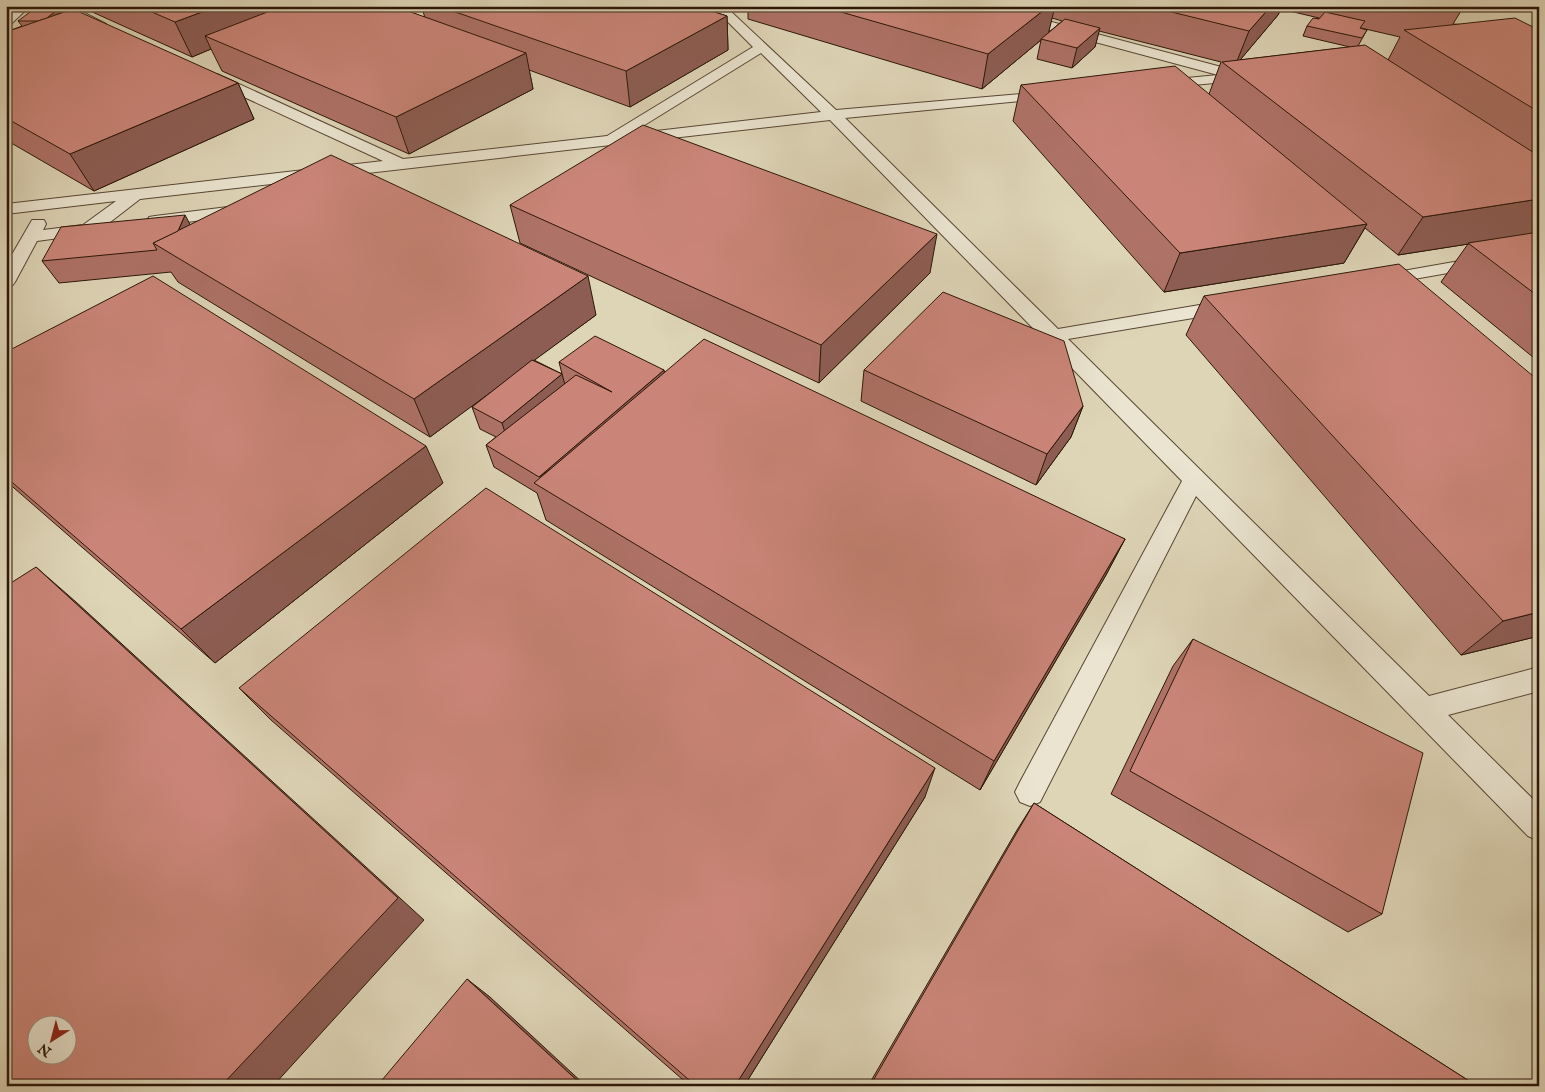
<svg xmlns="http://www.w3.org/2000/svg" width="1545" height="1092" font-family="'IM FELL English',serif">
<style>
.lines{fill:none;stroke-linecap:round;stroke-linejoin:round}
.lane-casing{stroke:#584634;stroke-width:2}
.lane{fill:#eae4d0;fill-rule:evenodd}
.wall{fill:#ae7267;stroke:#2c1708;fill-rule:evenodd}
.shaded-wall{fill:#8d5d54;stroke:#2c1708}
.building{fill:#ca8578;stroke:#2c1708;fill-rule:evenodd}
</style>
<rect width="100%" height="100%" fill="#ded5b7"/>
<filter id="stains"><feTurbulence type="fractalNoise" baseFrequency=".004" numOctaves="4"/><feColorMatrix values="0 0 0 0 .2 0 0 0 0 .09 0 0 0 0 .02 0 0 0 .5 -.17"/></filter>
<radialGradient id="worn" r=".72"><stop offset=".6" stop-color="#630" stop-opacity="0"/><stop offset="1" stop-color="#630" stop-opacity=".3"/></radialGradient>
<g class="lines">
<g class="lane-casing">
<g id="lane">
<polygon points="16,6 30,6 10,25 6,26 6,15"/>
<polygon points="55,6 71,6 106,24 100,28 96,27"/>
<path d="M712 6H725L836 110 1056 91 1058 94 1051 98 845 118 1058 329 1229 300 1236 302 1238 306 1236 310 1229 312 1068 339 1429 696 1539 667V691L1448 715 1539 805V841L1528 836 1196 496 1040 802 1030 806 1020 802 1015 792 1020 782 1182 481 830 120 140 199 96 233 37 241 15 282 12 286 6 287V265L32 220H44L46 224 43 230 83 225 116 201 6 214V204L383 161 207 80 205 77 207 74H217L403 159 607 136 753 47ZM761 53 821 112 630 134Z"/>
<polygon points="970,6 991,6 1229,69 1230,73 1247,72 1254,76 1247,80 1161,88 1156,87 1154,84 1156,81 1218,75 972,9"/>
<polygon points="244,205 250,206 252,210 250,214 155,226 149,225 147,221 149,217 155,216"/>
<polygon points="1539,247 1539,257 1380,285 1374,284 1371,280 1374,276 1380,275"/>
</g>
</g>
<use href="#lane" class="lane"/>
</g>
<g class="wall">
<polygon points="65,6 67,11 238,83 254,119 94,191 6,140 6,32 22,26 18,21"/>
<path d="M79 6H696L727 16 728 50 630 107 529 70 533 89 409 154 222 71 211 49 192 57ZM422 8 425 18 411 12Z"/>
<path d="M748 6H1464L1453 24 1539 30V362L1441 282 1468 244 1398 255 1365 228 1344 263 1164 292 1013 121 1021 85 1209 94 1221 62 1099 31 1095 47 1072 68 1037 59 1041 40 982 89 748 19ZM1281 9 1319 18 1307 26 1303 36 1350 47 1240 60 1278 15ZM1052 18 1062 21 1048 33ZM1361 28 1400 37 1388 60 1358 46 1367 30 1361 29Z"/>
<polygon points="510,205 930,273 819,383 520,243"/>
<polygon points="191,225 596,315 534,360 562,374 559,362 664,370 664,373 1125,539 1106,575 980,790 546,520 537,493 494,467 486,445 496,437 480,429 472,407 486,395 430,437 178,282 171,272 59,283 42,261"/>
<polygon points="1204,296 1539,381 1539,636 1461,655 1186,335"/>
<polygon points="6,352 443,483 215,663 6,481"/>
<polygon points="864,370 1083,406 1071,437 1036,485 861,401"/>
<polygon points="1193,639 1382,914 1348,932 1111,794 1173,666"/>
<polygon points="239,688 925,797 744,1086 690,1086 271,720"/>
<polygon points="1034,803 1477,1086 868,1086 1017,830"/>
</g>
<g class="shaded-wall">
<polygon points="62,6 65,6 70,15 43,21"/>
<polygon points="218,6 318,6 205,36 211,49 192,57 175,22"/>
<polygon points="400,6 422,6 422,8 403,15"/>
<polygon points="1049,6 1055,6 1048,35 1041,39 1041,40 982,89 988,54"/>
<polygon points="1271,6 1282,6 1278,15 1235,66 1249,31"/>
<polygon points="727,16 728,50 630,107 626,71"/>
<polygon points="1100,28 1095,47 1072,68 1077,48"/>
<polygon points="526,53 533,89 409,154 396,117"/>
<polygon points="238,83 254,119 94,191 70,154"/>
<polygon points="1539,199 1539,233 1398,255 1423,217"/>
<polygon points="185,215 197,237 171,248"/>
<polygon points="1367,224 1344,263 1164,292 1180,253"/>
<polygon points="937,234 930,273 819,383 821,345"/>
<polygon points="588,276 596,315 430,437 414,399"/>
<polygon points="664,370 667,392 539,477"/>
<polygon points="562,374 568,396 509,445 502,423"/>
<polygon points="1083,406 1071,437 1036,485 1047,454"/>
<polygon points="426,446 443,483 215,663 181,629"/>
<polygon points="1125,539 1106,575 980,790 994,761"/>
<polygon points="36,567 76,602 424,920 273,1086 221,1086"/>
<polygon points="1539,612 1539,636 1461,655 1503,621"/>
<polygon points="935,768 925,797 744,1086 735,1086"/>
<polygon points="467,979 490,997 586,1086 583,1086"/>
</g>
<g class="building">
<polygon points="38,6 62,6 47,18 38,21 18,21"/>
<polygon points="138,6 218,6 175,22"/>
<polygon points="283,6 394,6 526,53 396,117 205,36"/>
<polygon points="438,6 696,6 727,16 626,71"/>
<polygon points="820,6 1049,6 988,54"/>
<polygon points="1147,6 1271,6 1249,31"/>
<polygon points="1433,6 1464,6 1460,12"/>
<polygon points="73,9 238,83 70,154 6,118 6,32"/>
<polygon points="1325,12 1365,21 1360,28 1367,30 1362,38 1307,26 1313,18 1319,19"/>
<polygon points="1515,18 1539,30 1539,112 1404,30"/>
<polygon points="1065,19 1100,28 1077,48 1041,39"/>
<polygon points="1365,45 1539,156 1539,199 1423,217 1222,62"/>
<polygon points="1175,66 1367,224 1180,253 1021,85"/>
<polygon points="643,125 937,234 821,345 510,205"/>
<polygon points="331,155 588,276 414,399 153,243"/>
<polygon points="185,215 178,231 153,243 157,250 42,261 61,227"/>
<polygon points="1539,232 1539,297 1468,243"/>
<polygon points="1399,264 1539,381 1539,612 1503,621 1204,296"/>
<polygon points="153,276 426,446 181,629 6,477 6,352"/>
<polygon points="943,292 1064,341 1083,406 1047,454 864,370"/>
<polygon points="595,336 664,370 539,477 486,445 576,375 612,392 559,362"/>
<polygon points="704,339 1125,539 994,761 534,483"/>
<polygon points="532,360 562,374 502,423 472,407"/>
<polygon points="486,488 935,768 735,1086 696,1086 239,688"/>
<path d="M36 567 398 898 221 1086H6V586ZM38 1024H68V1054H38Z"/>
<polygon points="1193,639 1423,753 1382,914 1130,771"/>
<polygon points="1034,803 1477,1086 870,1086"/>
<polygon points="467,979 583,1086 377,1086"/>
</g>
<rect width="1545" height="1092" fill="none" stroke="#ded5b7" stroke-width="25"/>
<rect x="8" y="8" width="1530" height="1077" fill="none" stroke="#2c1708" stroke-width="2.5"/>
<rect x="12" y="12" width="1520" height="1067" fill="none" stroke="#2c1708"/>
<g transform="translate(52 1040) rotate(216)"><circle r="24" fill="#eae4d0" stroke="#9e9280"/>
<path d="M0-4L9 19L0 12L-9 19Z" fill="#8f2418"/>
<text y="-8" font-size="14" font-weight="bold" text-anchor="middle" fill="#2c1708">N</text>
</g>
<rect width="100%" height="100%" filter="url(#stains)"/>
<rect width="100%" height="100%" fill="url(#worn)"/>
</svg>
